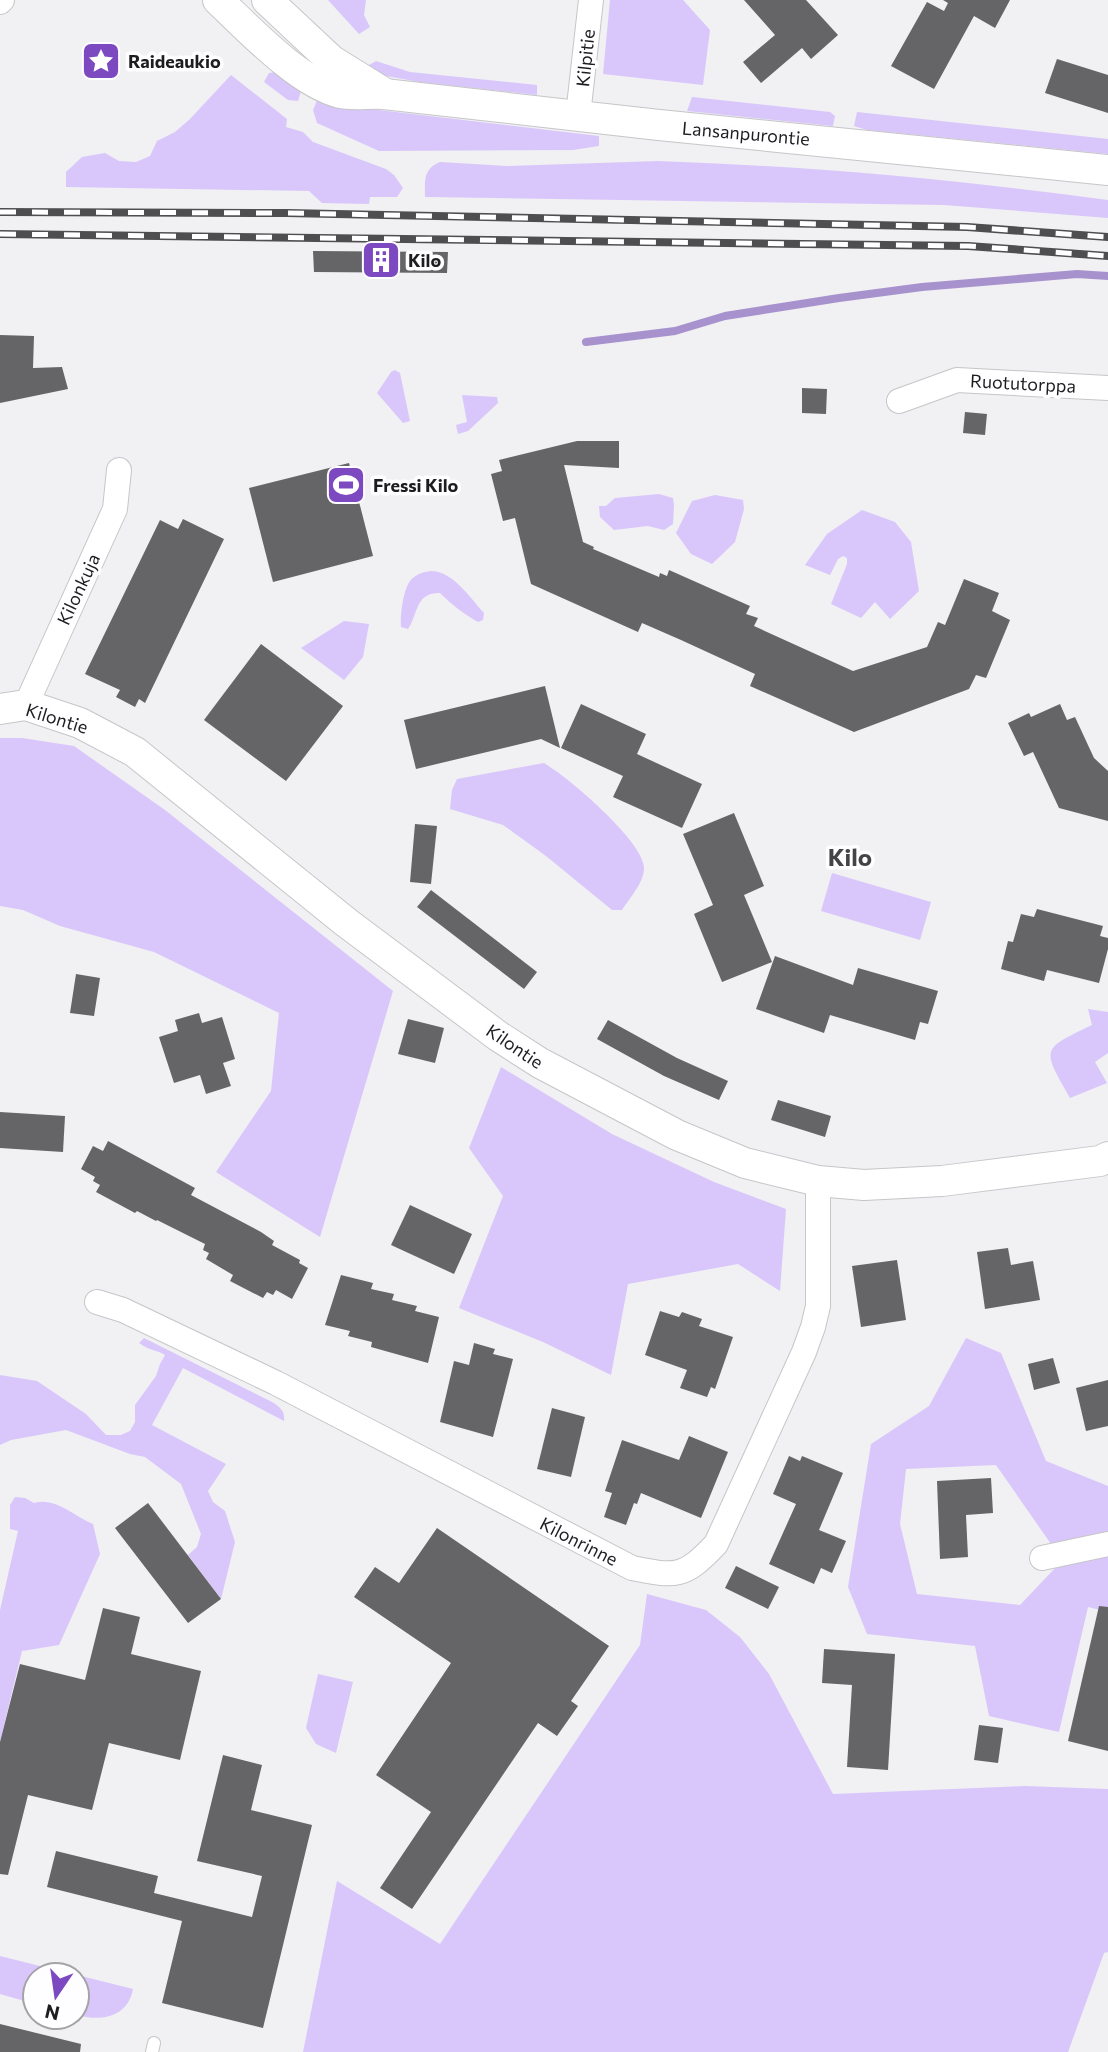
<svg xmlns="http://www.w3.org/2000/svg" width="1108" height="2052" font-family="Commissioner,sans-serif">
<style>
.green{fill:#d9c7fb}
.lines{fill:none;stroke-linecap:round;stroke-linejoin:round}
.stream{stroke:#a792cd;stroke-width:8}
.building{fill:#656467}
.service-casing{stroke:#c6c5c8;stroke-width:14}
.minor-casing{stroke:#c6c5c8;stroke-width:26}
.tertiary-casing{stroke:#c6c5c8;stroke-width:32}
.service{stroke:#fff;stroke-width:12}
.minor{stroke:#fff;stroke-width:24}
.tertiary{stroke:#fff;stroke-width:30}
.rail-casing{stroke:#4e4e50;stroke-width:8}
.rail{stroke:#fefdff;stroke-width:5;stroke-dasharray:16;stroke-linecap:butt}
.labels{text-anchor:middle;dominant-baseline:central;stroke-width:7;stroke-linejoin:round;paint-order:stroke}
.street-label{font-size:18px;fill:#1d1d1e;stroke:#fefdff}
.poi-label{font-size:18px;font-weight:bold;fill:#1d1d1e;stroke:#fefdff;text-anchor:start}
.district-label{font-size:24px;font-weight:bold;fill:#444446;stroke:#fefdff}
</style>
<rect width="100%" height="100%" fill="#f1f0f3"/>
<g class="green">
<polygon points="328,0 366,0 364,15 370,27 359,34"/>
<polygon points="610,0 683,0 710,30 703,85 603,74"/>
<polygon points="376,61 410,72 537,85 537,95 419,82 370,73 369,65"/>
<polygon points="277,72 301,91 298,101 288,100 264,82 269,73"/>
<polygon points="231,75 287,119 286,127 303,132 313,142 386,169 394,175 403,188 397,197 370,197 369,204 322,203 309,191 66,187 66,172 82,157 105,153 119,161 136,162 150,156 157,141 175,132 190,119"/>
<polygon points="692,97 830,112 835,116 833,126 687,111"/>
<polygon points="318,98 345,106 599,136 599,146 573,150 379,151 317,123 313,110"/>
<polygon points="857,112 1108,139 1108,154 867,130 854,126"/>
<path d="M658 161C808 166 959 180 1108 200V218L944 205 425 197C425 181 423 169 440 162L507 166Z"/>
<polygon points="395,370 400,373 410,421 403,423 377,393 391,372"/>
<polygon points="462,395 497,397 498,403 468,431 458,434 456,425 467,422"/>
<polygon points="659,494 673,498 674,505 673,524 664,530 648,526 614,530 600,517 599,506 606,506 615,498"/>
<polygon points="715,495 743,500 744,509 735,542 712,564 691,554 676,533 692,501"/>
<polygon points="862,510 895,522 911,542 919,591 890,619 875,602 861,618 831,604 847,564 847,558 843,556 838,559 830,575 805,565 827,534"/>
<path d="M431 571C453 571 470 598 484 613L483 620 478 622C464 614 452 605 440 593 415 592 418 615 408 629L401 627C400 614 403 591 410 581 416 574 423 572 431 571Z"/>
<polygon points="344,621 369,624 363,657 344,680 301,648"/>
<polygon points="0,738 22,738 74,746 165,810 393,991 320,1237 216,1172 271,1091 279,1013 154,952 60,926 23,910 0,906"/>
<path d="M544 763C568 777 642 840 644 867 645 881 630 898 622 910H612L546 856 503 825 450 809 452 790 457 779Z"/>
<polygon points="832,873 931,902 920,940 821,911"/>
<path d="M1088 1009 1108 1012V1053L1095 1062 1107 1083 1070 1098C1042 1048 1040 1050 1092 1025Z"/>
<polygon points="501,1067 612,1134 714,1182 786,1209 780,1291 738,1264 628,1284 611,1375 543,1342 459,1308 503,1196 469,1148"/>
<path d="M144 1338 274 1403C281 1408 285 1412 284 1421L183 1368 152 1425 226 1464 208 1491 213 1502 225 1511 235 1542 221 1599 188 1555 197 1547 201 1534 181 1484 145 1457 130 1454 66 1430 11 1440 0 1445V1375L37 1381 86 1414 106 1435H121L130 1431 135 1422V1405L156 1376 160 1364 165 1355C155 1349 150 1351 139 1343Z"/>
<polygon points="966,1338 1001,1353 1046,1461 1108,1486 1108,1533 1051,1544 996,1465 906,1469 900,1524 917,1594 1020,1605 1058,1565 1108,1557 1108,1612 1088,1607 1059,1732 989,1716 975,1646 867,1634 848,1587 871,1444 929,1406"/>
<path d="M15 1497 25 1498 34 1503C56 1497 73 1516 93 1524L100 1554 59 1645 22 1651 0 1742V1610L18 1531 10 1529V1505Z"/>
<polygon points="647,1594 706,1610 740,1637 769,1674 833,1794 1025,1786 1108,1789 1108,1952 1104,1953 1068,2052 303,2052 337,1881 440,1944 640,1645"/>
<polygon points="318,1674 353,1682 336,1753 316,1744 306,1728"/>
<polygon points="0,1956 76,1975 35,1975 35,2004 0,1994"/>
<path d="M77 1975 133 1989C128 2017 101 2022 77 2015Z"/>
</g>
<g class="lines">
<polyline class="stream" points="586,342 675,331 725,316 839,298 922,287 1077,274 1108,276"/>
</g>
<g class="building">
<polygon points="744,0 806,0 838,35 811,59 802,48 761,83 743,62 775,35"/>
<polygon points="943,0 1010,0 995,28 974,16 934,89 891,66 927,2 944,11 948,3"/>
<polygon points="1057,59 1108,75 1108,113 1045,93"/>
<polygon points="313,251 448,252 447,273 314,272"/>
<polygon points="0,335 34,336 33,368 62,367 68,389 0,403"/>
<polygon points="802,388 827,389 826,414 802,413"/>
<polygon points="965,412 987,414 985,435 963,433"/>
<polygon points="577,441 619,441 619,468 564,465 583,542 594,547 593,549 659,577 660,573 667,576 669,570 750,606 746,614 758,618 754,626 853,671 927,647 938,622 945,625 964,579 999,593 992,611 1010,620 986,678 976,675 969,689 854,732 750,686 755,674 681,640 642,623 638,632 531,584 515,518 503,521 491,474 502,471 499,460"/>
<polygon points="349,463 373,556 273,582 249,488"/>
<polygon points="183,519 224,539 145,703 139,699 135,707 116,697 120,690 85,674 160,520 178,529"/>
<polygon points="261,644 343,706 286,781 204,720"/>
<polygon points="545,686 560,748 541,739 416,769 404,720"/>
<polygon points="581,704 646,734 637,754 702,784 682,828 613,797 623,776 561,748"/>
<polygon points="1060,704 1067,720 1075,717 1094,758 1108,771 1108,821 1059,808 1033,752 1024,756 1008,723 1029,713 1031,717"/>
<polygon points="734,813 764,886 744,895 772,962 722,982 694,914 713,905 683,834"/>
<polygon points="415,824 437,826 431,884 410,882"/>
<polygon points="431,890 537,972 524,989 417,907"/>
<polygon points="1037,909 1103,926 1100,936 1108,938 1108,949 1099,983 1047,970 1044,981 1001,969 1008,941 1013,942 1021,914 1034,917"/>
<polygon points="775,956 853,985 858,968 938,991 928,1024 920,1022 915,1040 830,1015 824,1033 756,1009"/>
<polygon points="76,974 100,978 94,1016 70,1013"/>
<polygon points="199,1013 202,1023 222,1017 235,1059 223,1063 231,1086 206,1094 200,1075 174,1083 159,1037 178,1031 175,1020"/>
<polygon points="408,1019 444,1028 435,1063 398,1054"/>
<polygon points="608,1020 677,1058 728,1081 719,1100 664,1076 597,1039"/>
<polygon points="778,1100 831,1116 825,1137 771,1120"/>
<polygon points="0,1112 65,1116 63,1152 0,1148"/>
<polygon points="108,1141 195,1188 191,1195 261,1232 274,1241 272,1245 300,1260 299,1263 308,1268 292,1299 276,1290 273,1295 267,1292 263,1298 230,1281 233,1275 206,1259 209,1253 203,1250 205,1244 157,1220 156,1221 137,1211 135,1213 96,1192 100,1185 93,1181 95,1177 81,1169 93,1146 103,1151"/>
<polygon points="410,1205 472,1234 454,1274 391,1245"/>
<polygon points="1008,1248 1011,1265 1033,1261 1040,1300 985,1309 977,1252"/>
<polygon points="897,1260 906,1320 861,1327 852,1266"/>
<polygon points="341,1275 373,1283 371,1289 394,1294 392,1300 417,1306 415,1311 439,1317 428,1363 371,1347 372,1342 348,1336 350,1331 325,1325"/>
<polygon points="660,1311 679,1317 682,1312 702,1319 699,1326 733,1337 715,1389 711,1387 707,1397 680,1388 687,1370 645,1355"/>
<polygon points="474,1343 495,1349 493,1354 513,1359 493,1437 440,1422 454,1361 469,1365"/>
<polygon points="1053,1358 1060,1383 1034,1390 1028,1364"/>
<polygon points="1108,1380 1108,1426 1086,1431 1076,1388"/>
<polygon points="552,1408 585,1417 571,1477 537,1469"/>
<polygon points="689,1436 728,1452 701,1518 641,1493 637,1504 634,1503 626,1525 604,1517 612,1493 605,1491 622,1440 679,1460"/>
<polygon points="789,1456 800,1461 802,1456 843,1473 819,1530 846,1541 832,1573 821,1568 814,1584 769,1564 796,1504 773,1494"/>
<polygon points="991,1478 993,1513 966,1515 968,1557 940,1559 937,1481"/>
<polygon points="148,1503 221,1599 188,1623 115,1528"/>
<polygon points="437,1528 609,1646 571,1701 578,1706 557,1736 538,1723 412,1909 380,1888 431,1812 376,1775 451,1663 354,1597 375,1567 399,1583"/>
<polygon points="736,1566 779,1587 768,1609 725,1588"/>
<polygon points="1099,1606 1108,1607 1108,1751 1068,1741"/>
<polygon points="103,1608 140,1617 131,1654 201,1671 180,1760 109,1743 92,1810 28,1795 8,1875 0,1874 0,1742 20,1664 85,1680"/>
<polygon points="824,1649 895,1654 888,1770 847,1767 852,1685 822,1683"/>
<polygon points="979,1725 1003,1728 998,1763 974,1760"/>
<polygon points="223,1755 262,1765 251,1810 312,1825 263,2028 162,2003 182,1921 47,1887 56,1851 158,1876 154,1893 252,1917 262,1876 197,1861"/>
<polygon points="0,2024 81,2044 80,2052 0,2052"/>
</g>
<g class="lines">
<g class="service-casing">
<polyline id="service" points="152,2052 154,2043"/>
</g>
<g class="minor-casing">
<g id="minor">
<polyline points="0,2 2,0"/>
<polyline points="578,115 591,0"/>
<polyline points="899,401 957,380 1108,388"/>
<polyline points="26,705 115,509 119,470"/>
<path d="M97 1302 123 1310 276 1383 632 1568C676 1577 684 1578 716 1544L804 1352 813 1327 818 1306V1181"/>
<polyline points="1042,1558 1108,1544"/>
</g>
</g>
<g class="tertiary-casing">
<g id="tertiary">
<path d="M218 0C250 30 298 82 340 93 353 96 370 93 384 94L659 125 1108 170"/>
<polyline points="267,0 331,60 384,93"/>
<polyline points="0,709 26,705 80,723 135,752 347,923 498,1036 540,1063 677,1135 745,1163 818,1181 864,1185 942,1181 1100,1161 1108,1157"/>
</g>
</g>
<use href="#service" class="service"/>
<use href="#minor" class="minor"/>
<use href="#tertiary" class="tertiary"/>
<g class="rail-casing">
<g id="rail">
<polyline points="0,212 286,213 967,227 1108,237"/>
<polyline points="0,234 968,246 1108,256"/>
</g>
</g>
<use href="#rail" class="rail"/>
</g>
<defs>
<g id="sight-square" transform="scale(2.0125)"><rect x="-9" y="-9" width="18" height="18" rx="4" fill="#7d49c0" stroke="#fefdff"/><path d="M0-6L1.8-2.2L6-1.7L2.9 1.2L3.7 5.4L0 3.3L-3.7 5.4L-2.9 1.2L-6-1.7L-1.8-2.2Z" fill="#fff"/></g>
<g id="building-square" transform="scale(2.0125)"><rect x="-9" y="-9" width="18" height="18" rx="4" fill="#7d49c0" stroke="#fefdff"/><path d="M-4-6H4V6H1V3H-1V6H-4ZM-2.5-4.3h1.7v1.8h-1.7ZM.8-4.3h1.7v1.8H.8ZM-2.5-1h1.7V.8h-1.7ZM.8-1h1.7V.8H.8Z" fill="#fff"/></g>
<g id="stadium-square" transform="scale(2.0125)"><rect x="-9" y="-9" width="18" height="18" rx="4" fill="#7d49c0" stroke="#fefdff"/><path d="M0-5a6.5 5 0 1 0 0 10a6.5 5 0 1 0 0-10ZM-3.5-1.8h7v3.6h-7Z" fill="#fff"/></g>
</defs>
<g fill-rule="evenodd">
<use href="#sight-square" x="101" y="61"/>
<use href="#building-square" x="381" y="260"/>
<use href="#stadium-square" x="346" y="485"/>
</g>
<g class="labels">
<g class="street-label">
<text transform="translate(585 58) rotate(-84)">Kilpitie</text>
<text transform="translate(746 133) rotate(5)">Lansanpurontie</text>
<text transform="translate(1023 383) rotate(3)">Ruotutorppa</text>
<text transform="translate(78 589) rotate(-65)">Kilonkuja</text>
<text transform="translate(57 718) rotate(17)">Kilontie</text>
<text transform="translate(515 1046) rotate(34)">Kilontie</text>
<text transform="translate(579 1541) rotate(27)">Kilonrinne</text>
</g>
<g class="poi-label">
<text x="128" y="61">Raideaukio</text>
<text x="408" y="260">Kilo</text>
<text x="373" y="485">Fressi Kilo</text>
</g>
<g class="district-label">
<text x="850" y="856">Kilo</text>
</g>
</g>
<g transform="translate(56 1996) rotate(193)"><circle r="33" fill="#fefdff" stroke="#a4a3a5" stroke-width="2"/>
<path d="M0-5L12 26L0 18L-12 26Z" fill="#7d49c0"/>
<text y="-10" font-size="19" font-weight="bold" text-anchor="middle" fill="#1d1d1e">N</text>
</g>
</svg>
